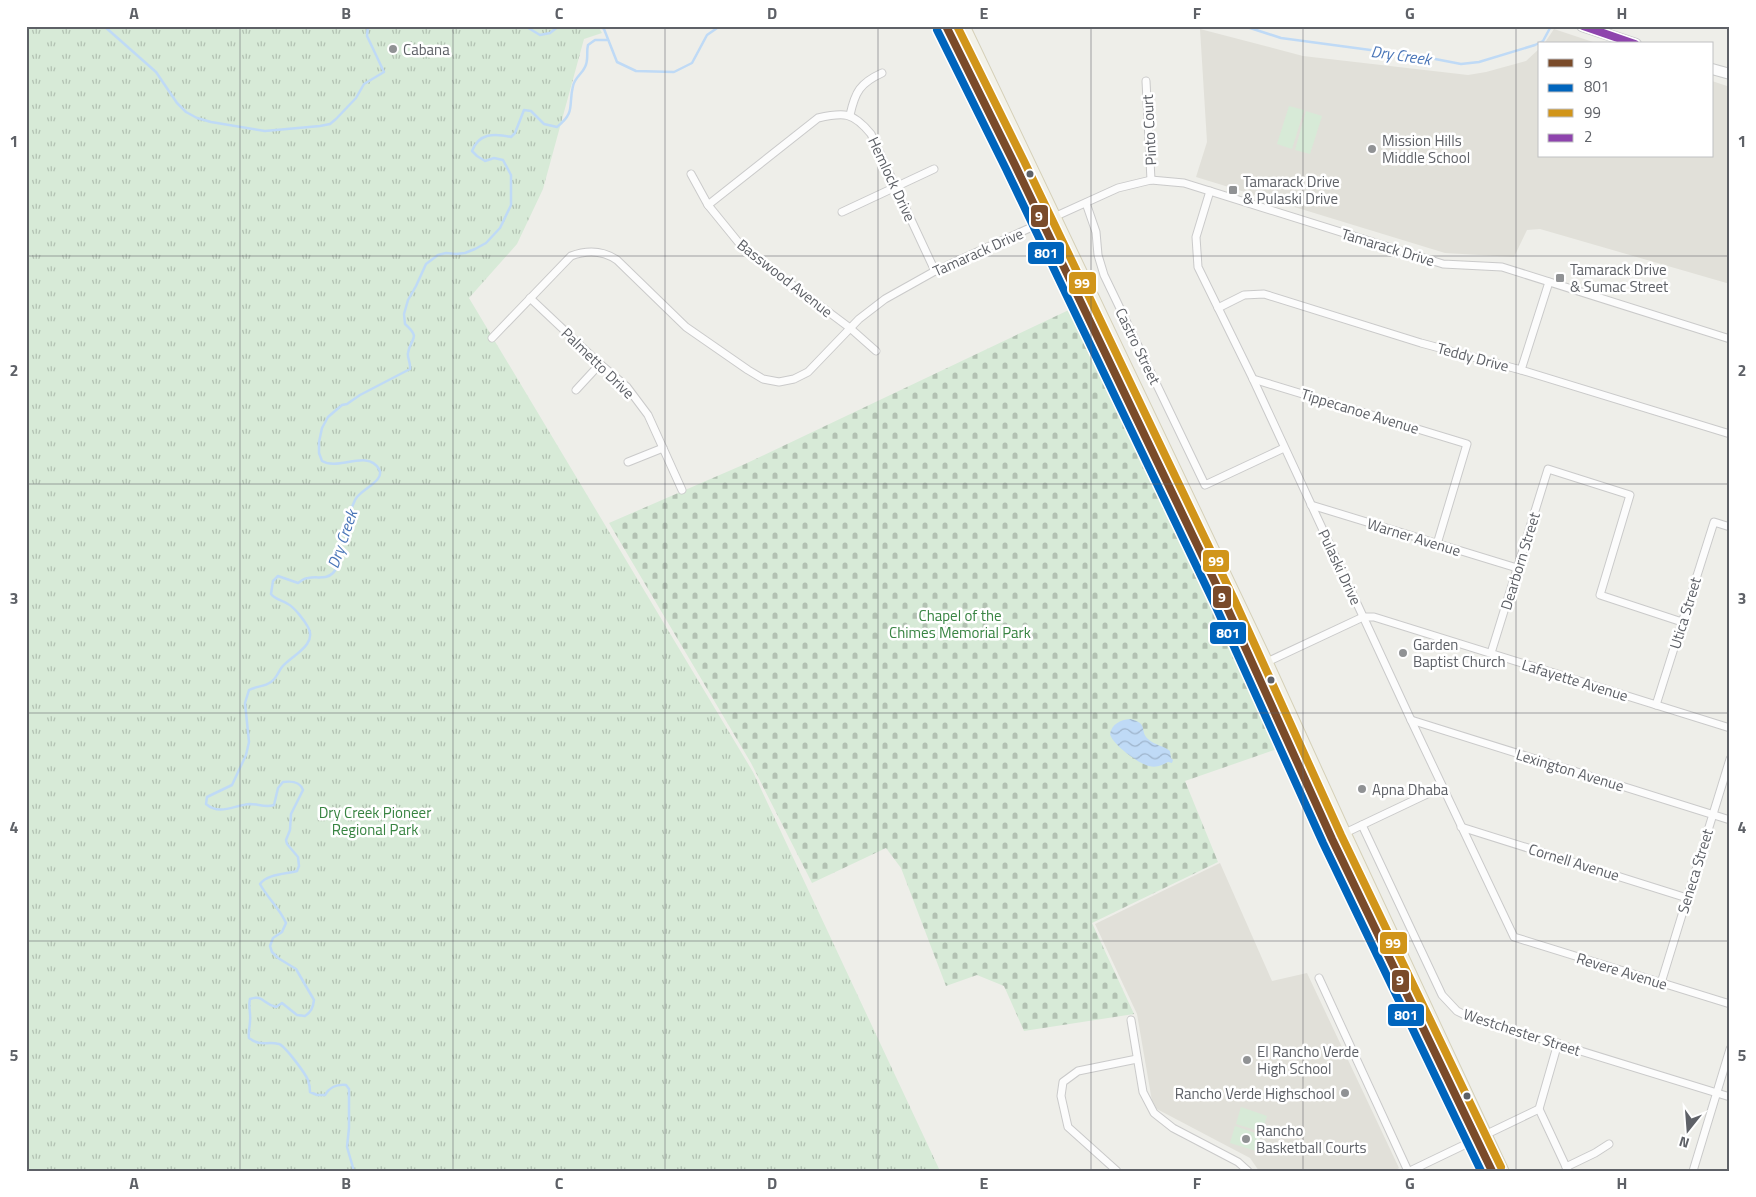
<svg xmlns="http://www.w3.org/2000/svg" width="1756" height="1197" font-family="'Titillium Web',sans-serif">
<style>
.education{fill:#e1e0d9}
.cemetery{fill:url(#cemetery-stones)}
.park{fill:url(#park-tufts)}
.garden{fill:#d7ead7}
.water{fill:url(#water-waves)}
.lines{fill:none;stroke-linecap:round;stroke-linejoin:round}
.stream{stroke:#bfdaf6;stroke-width:2.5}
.minor-casing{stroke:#cacaca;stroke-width:9}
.secondary-casing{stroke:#c9caca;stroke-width:12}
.primary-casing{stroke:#d5d0b8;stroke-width:13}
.minor{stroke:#fcfcfc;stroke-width:7}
.secondary{stroke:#fcfcfc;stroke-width:10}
.primary{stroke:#f3f2e9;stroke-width:11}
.bus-1-casing{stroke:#fff;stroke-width:11}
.bus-2-casing{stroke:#fff;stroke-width:11}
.bus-3-casing{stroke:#fff;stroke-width:11}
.bus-4-casing{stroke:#fff;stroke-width:11}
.bus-1{stroke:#7a4b2a;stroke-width:8}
.bus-2{stroke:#0065bd;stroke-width:8}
.bus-3{stroke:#d1951a;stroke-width:8}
.bus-4{stroke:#8e44ad;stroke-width:8}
.grid{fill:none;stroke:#5e6167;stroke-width:1;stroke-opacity:0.55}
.poi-dot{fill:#909294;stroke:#fff;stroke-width:2}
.bus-dot{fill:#5e6167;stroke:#fff;stroke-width:2}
.labels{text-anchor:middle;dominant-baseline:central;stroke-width:5;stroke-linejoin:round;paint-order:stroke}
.poi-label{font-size:15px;fill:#5e6167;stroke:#fff;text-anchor:start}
.street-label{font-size:15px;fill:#5e6167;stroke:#fff}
.park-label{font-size:15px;fill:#388442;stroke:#fff}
.water-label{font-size:16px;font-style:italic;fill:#4a76b8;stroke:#fff}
.line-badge{stroke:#fff;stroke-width:2}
.badge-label{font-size:14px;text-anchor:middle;font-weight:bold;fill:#fff}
.neatline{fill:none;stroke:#5e6167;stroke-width:2}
.grid-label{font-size:16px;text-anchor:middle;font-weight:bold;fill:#5e6167}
</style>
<defs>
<pattern id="cemetery-stones" width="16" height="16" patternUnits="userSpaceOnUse" patternTransform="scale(1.25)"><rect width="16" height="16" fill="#d7ead7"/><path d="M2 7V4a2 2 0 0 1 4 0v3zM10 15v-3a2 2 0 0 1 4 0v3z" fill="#b2c1b2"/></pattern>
<pattern id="park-tufts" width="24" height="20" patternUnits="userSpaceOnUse" patternTransform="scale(1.25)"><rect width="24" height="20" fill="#d7ead7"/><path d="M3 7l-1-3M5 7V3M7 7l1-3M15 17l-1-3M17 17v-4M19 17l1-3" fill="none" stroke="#b2c1b2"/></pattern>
<pattern id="water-waves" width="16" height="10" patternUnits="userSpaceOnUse" patternTransform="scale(1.25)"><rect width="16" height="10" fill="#bfdaf6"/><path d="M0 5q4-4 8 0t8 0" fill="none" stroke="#9eb4cb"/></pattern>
</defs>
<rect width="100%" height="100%" fill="#eeeee9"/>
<g class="education">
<polygon points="1200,29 1303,56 1468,75 1486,72 1526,61 1540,48 1540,156 1712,156 1712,81 1730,87 1730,284 1540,229 1527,230 1514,257 1445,253 1196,177 1207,142"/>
<polygon points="1554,29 1599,44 1544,44"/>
<polygon points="1220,863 1272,981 1307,973 1399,1168 1395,1171 1259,1171 1250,1158 1153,1107 1137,1014 1095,924"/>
</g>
<polygon class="cemetery" points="1073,308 1280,748 1185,781 1218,862 1092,923 1134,1014 1024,1031 1004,986 977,975 946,986 901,868 886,848 812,883 751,763 609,523 745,464"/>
<polygon class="park" points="26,26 598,26 602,33 584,39 543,189 517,244 469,298 753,772 940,1171 26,1171"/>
<g class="garden">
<polygon points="1289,106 1304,110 1292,149 1277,144"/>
<polygon points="1306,111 1322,116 1310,154 1295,150"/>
<polygon points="1241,1107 1267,1116 1262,1132 1236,1124"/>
<polygon points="1235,1126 1261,1135 1256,1151 1230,1143"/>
</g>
<path class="water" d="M1130 719C1149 723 1139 731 1148 739 1154 745 1164 746 1170 751L1171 758 1173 760 1172 763 1168 762C1162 765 1157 768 1149 766 1139 764 1112 744 1110 734 1112 724 1120 720 1130 719Z"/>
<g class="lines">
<g class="stream">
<polyline points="104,26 156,72 177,103 186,112 197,118 211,122 265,131 320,126 330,124 336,119 356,98 364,84 384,72 367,36 368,26"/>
<polyline points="525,26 540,35 550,33 559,26"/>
<polyline points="600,26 604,29 617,62 636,71 674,72 692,63 707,35 720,26"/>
<polyline points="1244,26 1281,38 1430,58 1461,64 1479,62 1535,45 1543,41 1550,28"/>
<path d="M354 1171 347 1147 349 1128V1089L346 1085C336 1084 330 1087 325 1095H317L310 1092C310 1088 309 1083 308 1080 305 1073 285 1046 279 1044 266 1041 261 1047 249 1038 248 1031 250 1027 250 1021 251 1013 248 1007 250 999 263 994 263 1004 276 1007L282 1003 297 1015 305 1016C311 1012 313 1008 314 1000L296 969 278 958 272 952 270 946 273 938 282 932 286 923C279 907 268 899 260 884 267 874 286 874 297 871L299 866 298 857 287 844 286 840 290 830 291 814 303 790C300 781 291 781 283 782L278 788 274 805C266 808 258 804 250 804 234 805 220 816 206 804L207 797 232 785 246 755 249 742 245 703 249 690C256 686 264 687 271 682 277 678 278 672 282 667 291 656 318 645 308 627 304 620 295 608 288 604 282 600 276 600 271 594L273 581 278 576 298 583C301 581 304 578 308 578 317 576 326 580 333 573 339 567 336 561 337 554 339 535 348 517 355 500 359 490 386 481 379 469 367 449 339 471 322 461L319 453V442L322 428 328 417 342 405 347 404 360 395 410 369C411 363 407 358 408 353 410 338 422 339 405 324L404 314 408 300 416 286 426 264 438 255 446 253 456 254 465 253 475 249 486 243 500 228 511 205V175L503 160 494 158 485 161 477 156 472 151C479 133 494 133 511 137L515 133 524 110 531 111 544 124 557 127C576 112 568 106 573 86 575 77 582 74 585 67 589 59 586 53 588 45L595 40H607"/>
</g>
<g class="minor-casing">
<g id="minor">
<polyline points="1146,81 1151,180"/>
<path d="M850 115C855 92 860 83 882 73"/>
<polyline points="691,174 708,205 743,248 850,328 876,351"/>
<polyline points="1210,191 1196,237 1198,267 1253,379 1411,720 1514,937 1730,1004"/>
<polyline points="1086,203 1096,232 1098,255 1104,275 1205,485 1284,448"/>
<path d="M708 205 818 118C844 112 853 112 871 134L935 271"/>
<polyline points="842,212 934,169"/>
<polyline points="530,298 600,364 627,387 648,415 682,490"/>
<polyline points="1218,308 1244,295 1264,294 1421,343 1521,370 1730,434"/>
<path d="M492 338 571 256C587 250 602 250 617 260L686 327 748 370 763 379 779 382 794 379 808 372 859 319 885 299 935 271 1118 188 1151 180 1184 183 1443 264 1502 267 1730 339"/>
<polyline points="1521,370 1549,282"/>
<polyline points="1253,379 1467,444 1437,544"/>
<polyline points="576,390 600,364"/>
<polyline points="628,462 663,448"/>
<polyline points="1311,505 1517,568"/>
<polyline points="1491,653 1548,469 1630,495 1600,595 1682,622"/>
<polyline points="1257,672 1267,662 1363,617 1374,617 1730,728"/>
<polyline points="1656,705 1714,522 1730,527"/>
<polyline points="1411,720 1730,820"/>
<polyline points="1362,825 1442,995 1457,1011 1467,1016 1730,1097"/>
<polyline points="1461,827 1687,898"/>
<polyline points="1329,833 1345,833 1442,787"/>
<polyline points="1319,978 1408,1171"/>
<polyline points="1661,983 1730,759"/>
<polyline points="1131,1020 1143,1092 1154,1113 1173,1128 1238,1162 1248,1171"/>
<polyline points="1539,1109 1568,1171"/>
<polyline points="1566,1167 1595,1153 1609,1144"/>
<polyline points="1117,1171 1068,1127 1061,1096 1063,1082 1078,1071 1137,1059"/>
<polyline points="1410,1171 1539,1109 1558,1043"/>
<polyline points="1693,1171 1730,1049"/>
</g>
</g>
<g class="secondary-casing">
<g id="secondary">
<polyline points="1582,26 1636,44"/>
<polyline points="1712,69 1730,74"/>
</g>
</g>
<g class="primary-casing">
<g id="primary">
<polyline points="946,26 1015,165 1225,603 1257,672 1332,839 1492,1171"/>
<polyline points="964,26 1267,662 1345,833 1503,1171"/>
</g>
</g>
<use href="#minor" class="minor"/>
<use href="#secondary" class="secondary"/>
<use href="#primary" class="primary"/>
<g class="bus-1-casing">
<polyline id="bus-1" points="946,26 1015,165 1225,603 1332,839 1492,1171"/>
</g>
<g class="bus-2-casing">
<polyline id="bus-2" points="937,30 1006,169 1216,607 1323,843 1481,1171"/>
</g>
<g class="bus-3-casing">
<polyline id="bus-3" points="957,26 1024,161 1234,599 1341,835 1501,1167"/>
</g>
<g class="bus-4-casing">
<polyline id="bus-4" points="1583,26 1635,44"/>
</g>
<use href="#bus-1" class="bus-1"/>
<use href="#bus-2" class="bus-2"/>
<use href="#bus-3" class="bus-3"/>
<use href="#bus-4" class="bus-4"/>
</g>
<path class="grid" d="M240 26V1171M453 26V1171M665 26V1171M878 26V1171M1091 26V1171M1303 26V1171M1516 26V1171M26 256H1730M26 484H1730M26 713H1730M26 941H1730"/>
<g class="poi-dot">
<circle cx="393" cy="49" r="5"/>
<circle cx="1372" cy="149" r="5"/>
<rect x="1228" y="185" width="10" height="10" rx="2.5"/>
<rect x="1555" y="273" width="10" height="10" rx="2.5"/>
<circle cx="1403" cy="653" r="5"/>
<circle cx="1362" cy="789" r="5"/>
<circle cx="1247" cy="1060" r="5"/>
<circle cx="1345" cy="1093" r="5"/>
<circle cx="1246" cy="1139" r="5"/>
</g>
<g class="bus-dot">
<circle cx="1030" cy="174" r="4.5"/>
<circle cx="1271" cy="680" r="4.5"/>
<circle cx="1467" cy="1096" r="4.5"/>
</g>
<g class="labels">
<g class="poi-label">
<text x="403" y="49">Cabana</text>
<text x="1382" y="140">Mission Hills<tspan x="1382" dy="17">Middle School</tspan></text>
<text x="1243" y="181">Tamarack Drive<tspan x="1243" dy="17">&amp; Pulaski Drive</tspan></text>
<text x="1570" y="269">Tamarack Drive<tspan x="1570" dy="17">&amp; Sumac Street</tspan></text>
<text x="1413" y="644">Garden<tspan x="1413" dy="17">Baptist Church</tspan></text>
<text x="1372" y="789">Apna Dhaba</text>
<text x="1257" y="1051">El Rancho Verde<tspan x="1257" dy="17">High School</tspan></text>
<text x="1335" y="1093" text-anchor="end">Rancho Verde Highschool</text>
<text x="1256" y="1130">Rancho<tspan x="1256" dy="17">Basketball Courts</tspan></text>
</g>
<g class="street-label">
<text transform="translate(1149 130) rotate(-93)">Pinto Court</text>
<text transform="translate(892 179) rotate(65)">Hemlock Drive</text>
<text transform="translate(1388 247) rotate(17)">Tamarack Drive</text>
<text transform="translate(978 252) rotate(-24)">Tamarack Drive</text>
<text transform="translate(785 278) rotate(38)">Basswood Avenue</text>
<text transform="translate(1138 346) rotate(64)">Castro Street</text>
<text transform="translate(1473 357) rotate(15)">Teddy Drive</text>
<text transform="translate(598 363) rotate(44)">Palmetto Drive</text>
<text transform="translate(1360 411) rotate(17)">Tippecanoe Avenue</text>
<text transform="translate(1414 537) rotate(17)">Warner Avenue</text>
<text transform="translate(1520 561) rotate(-73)">Dearborn Street</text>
<text transform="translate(1340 567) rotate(65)">Pulaski Drive</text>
<text transform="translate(1685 613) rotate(-73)">Utica Street</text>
<text transform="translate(1575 680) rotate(17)">Lafayette Avenue</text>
<text transform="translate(1570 770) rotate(17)">Lexington Avenue</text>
<text transform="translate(1574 862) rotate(17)">Cornell Avenue</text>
<text transform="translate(1695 871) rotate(-73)">Seneca Street</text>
<text transform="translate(1622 971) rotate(17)">Revere Avenue</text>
<text transform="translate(1522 1032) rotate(18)">Westchester Street</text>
</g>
<g class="park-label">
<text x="960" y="615">Chapel of the<tspan x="960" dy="17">Chimes Memorial Park</tspan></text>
<text x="375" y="812">Dry Creek Pioneer<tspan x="375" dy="17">Regional Park</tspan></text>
</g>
<g class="water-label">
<text transform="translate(1401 55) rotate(8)">Dry Creek</text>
<text transform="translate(342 539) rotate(-71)">Dry Creek</text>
</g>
</g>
<g class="line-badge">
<rect x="1030" y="204" width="19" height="24" rx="5" fill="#7a4b2a"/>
<rect x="1027" y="241" width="38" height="24" rx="5" fill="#0065bd"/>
<rect x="1068" y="271" width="29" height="24" rx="5" fill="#d1951a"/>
<rect x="1202" y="549" width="28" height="24" rx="5" fill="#d1951a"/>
<rect x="1212" y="585" width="20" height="24" rx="5" fill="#7a4b2a"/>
<rect x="1209" y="621" width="38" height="24" rx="5" fill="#0065bd"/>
<rect x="1379" y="931" width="29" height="24" rx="5" fill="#d1951a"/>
<rect x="1391" y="969" width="19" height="24" rx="5" fill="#7a4b2a"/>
<rect x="1387" y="1003" width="38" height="24" rx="5" fill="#0065bd"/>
</g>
<g class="badge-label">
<text x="1039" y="221">9</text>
<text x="1046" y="258">801</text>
<text x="1082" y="288">99</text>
<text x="1216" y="566">99</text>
<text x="1222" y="602">9</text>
<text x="1228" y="638">801</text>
<text x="1393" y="948">99</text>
<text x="1400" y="985">9</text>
<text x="1406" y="1020">801</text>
</g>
<rect width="1756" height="1197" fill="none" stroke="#ffffff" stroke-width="55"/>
<rect x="1538" y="42" width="175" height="115" fill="#ffffff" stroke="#bfc0c2"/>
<rect x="1548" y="59" width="25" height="8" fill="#7a4b2a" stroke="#bfc0c2"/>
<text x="1584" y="68" font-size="15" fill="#5e6167">9</text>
<rect x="1548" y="84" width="25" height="8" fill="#0065bd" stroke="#bfc0c2"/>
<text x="1584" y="92" font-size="15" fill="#5e6167">801</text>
<rect x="1548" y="109" width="25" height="8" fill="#d1951a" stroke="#bfc0c2"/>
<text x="1584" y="118" font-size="15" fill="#5e6167">99</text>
<rect x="1548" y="134" width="25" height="8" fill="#8e44ad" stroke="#bfc0c2"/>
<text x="1584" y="142" font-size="15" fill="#5e6167">2</text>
<g transform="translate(1688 1130) rotate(197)" stroke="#ffffff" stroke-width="4" paint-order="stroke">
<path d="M0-4L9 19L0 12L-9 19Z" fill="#5e6167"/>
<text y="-8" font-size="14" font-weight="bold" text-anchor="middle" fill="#5e6167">N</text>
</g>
<rect x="28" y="28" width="1700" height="1142" class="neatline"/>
<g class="grid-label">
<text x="134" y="19">A</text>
<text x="346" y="19">B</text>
<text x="559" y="19">C</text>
<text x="772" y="19">D</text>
<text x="984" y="19">E</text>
<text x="1197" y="19">F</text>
<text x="1410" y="19">G</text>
<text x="1622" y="19">H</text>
<text x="14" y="147">1</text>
<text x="1742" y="147">1</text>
<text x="14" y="376">2</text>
<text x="1742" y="376">2</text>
<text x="14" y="604">3</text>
<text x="1742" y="604">3</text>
<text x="14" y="833">4</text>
<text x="1742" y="833">4</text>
<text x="14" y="1061">5</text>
<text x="1742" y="1061">5</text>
<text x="134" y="1189">A</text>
<text x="346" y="1189">B</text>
<text x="559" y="1189">C</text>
<text x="772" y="1189">D</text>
<text x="984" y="1189">E</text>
<text x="1197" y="1189">F</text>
<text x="1410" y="1189">G</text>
<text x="1622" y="1189">H</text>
</g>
</svg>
